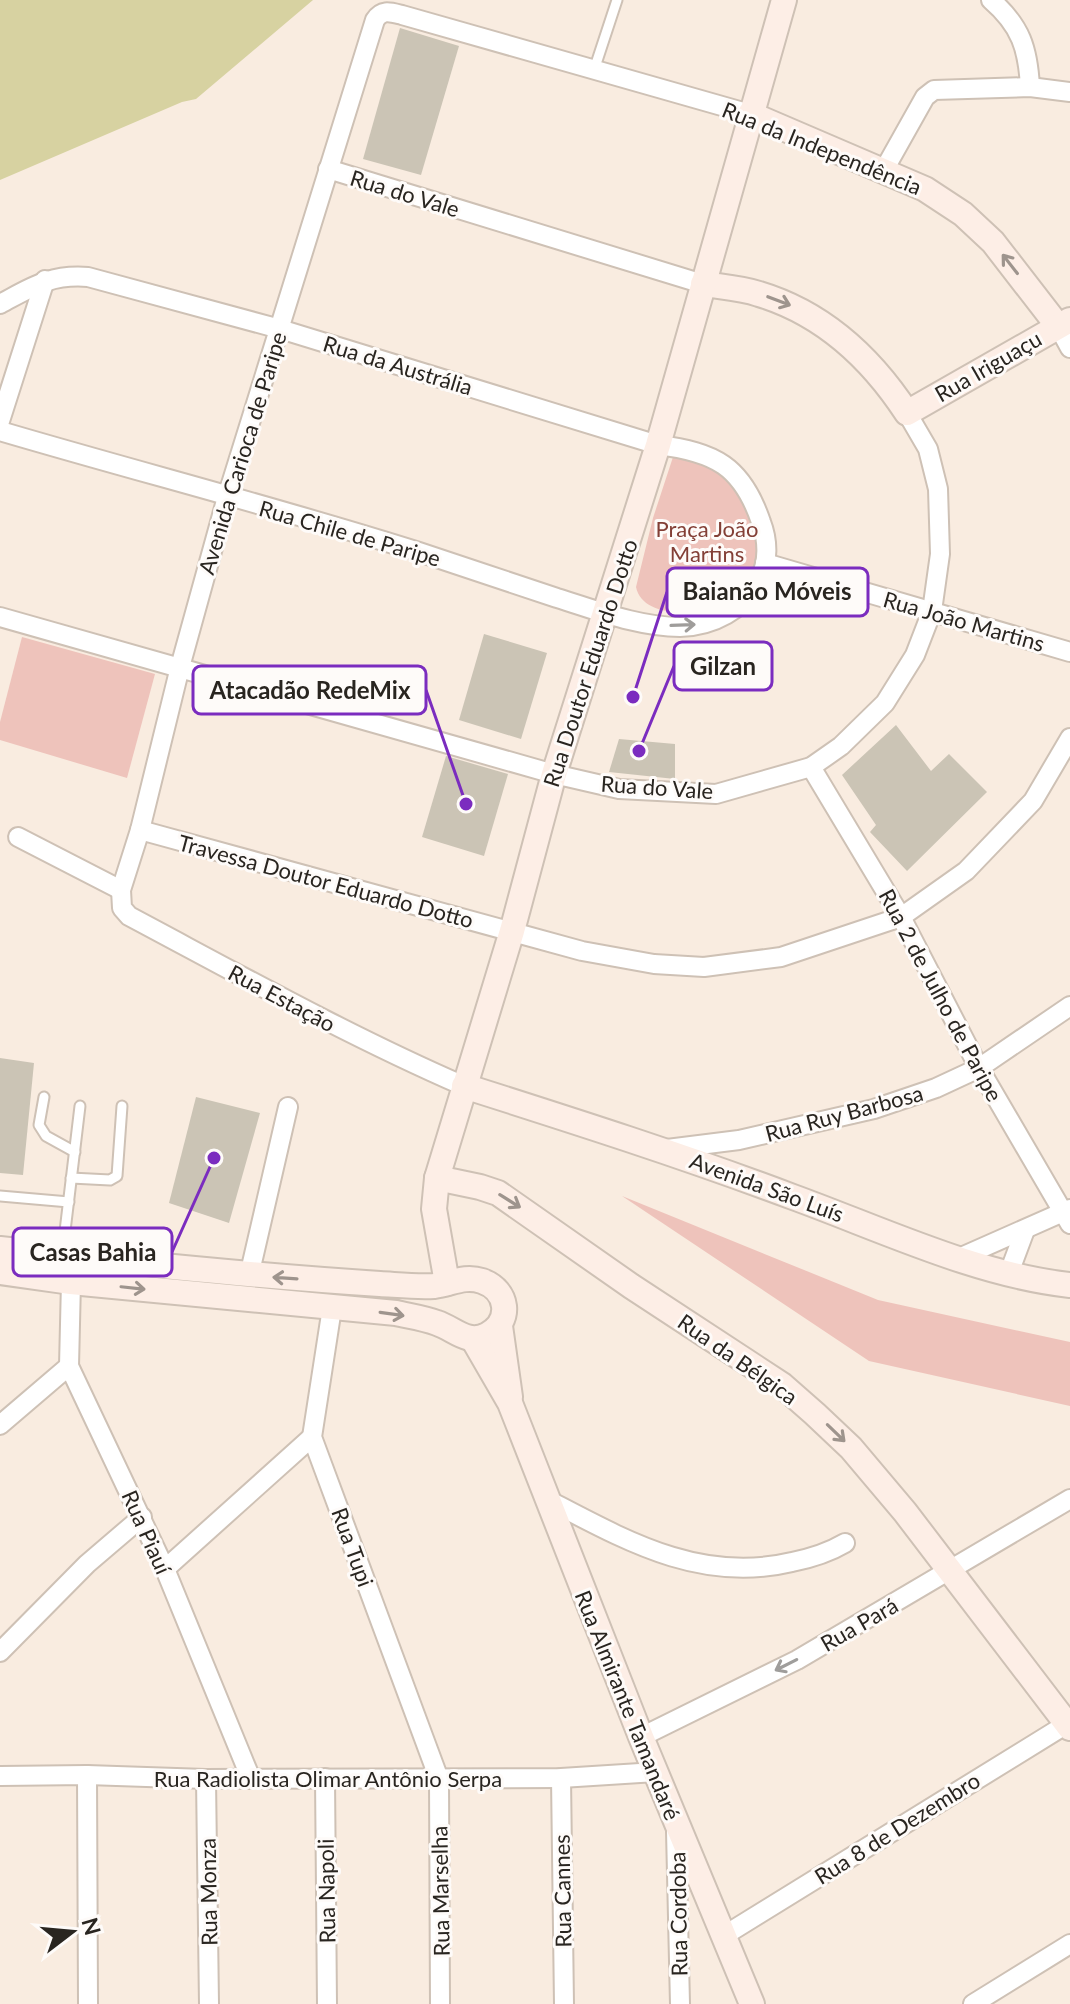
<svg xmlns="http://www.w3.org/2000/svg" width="1070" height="2004" font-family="Lato,sans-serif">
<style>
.green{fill:#eec3bb}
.water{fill:#d7d2a1}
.building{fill:#cbc4b5}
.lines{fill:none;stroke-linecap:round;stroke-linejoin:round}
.service-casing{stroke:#cec1b5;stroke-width:13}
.minor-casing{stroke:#cec1b5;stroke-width:22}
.secondary-casing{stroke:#cec1b5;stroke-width:28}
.service{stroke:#fff;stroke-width:9}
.minor{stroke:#fff;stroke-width:18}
.secondary{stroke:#fdeee6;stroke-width:24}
.oneway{stroke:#9e948d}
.oneway2{stroke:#9f9d9b}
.labels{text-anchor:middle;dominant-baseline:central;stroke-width:6;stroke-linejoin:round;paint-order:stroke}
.street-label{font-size:22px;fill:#292520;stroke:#fefbf9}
.park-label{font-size:22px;fill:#833f36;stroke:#fefbf9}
.leader{fill:none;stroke:#7b2cbf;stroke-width:3}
.callout-dot{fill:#7b2cbf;stroke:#fefbf9;stroke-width:3}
.callout{fill:#fefbf9;stroke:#7b2cbf;stroke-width:3}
.callout-label{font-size:24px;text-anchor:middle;font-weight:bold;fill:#292520}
</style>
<rect width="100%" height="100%" fill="#f9ece0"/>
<g class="green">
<path d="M706 456 727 463 765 540C758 561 752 583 733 598 710 615 643 622 636 587L653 518 673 457Z"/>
<polygon points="22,637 155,674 127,778 0,740 0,722"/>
<polygon points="622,1196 878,1300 1070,1342 1070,1406 869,1361"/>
</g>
<polygon class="water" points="0,0 313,0 196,99 182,102 0,180"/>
<g class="building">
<polygon points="400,28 459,46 421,175 363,159"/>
<polygon points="484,634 547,653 521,739 459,720"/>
<polygon points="896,725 931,771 949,754 987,792 907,871 870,832 876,825 842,775"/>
<polygon points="619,739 675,744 675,779 609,772"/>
<polygon points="446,756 508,774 484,856 422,837"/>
<polygon points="0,1058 34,1063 23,1175 0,1173"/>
<polygon points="196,1097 260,1113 229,1223 169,1203"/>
</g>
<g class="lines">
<g class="service-casing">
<g id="service">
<polyline points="594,70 617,0"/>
<polyline points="44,1097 39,1125 46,1136 75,1152"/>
<polyline points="71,1178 110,1180 117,1176 122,1106"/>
<polyline points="0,1196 69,1202"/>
<polyline points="62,1256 80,1106"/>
</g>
</g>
<g class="minor-casing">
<g id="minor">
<path d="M991 0C1021 26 1028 49 1030 87"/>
<polyline points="328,169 703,284"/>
<polyline points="884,170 925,97 934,90 1030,87 1070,92"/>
<path d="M0 304C32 287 50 274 88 277L280 329 658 445C715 452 742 466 761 522 768 540 769 562 759 580 744 610 713 626 680 627 638 627 596 610 557 598 511 583 465 567 419 552 280 508 139 472 0 431"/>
<polyline points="1058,326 1070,348"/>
<polyline points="0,421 45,280"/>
<polyline points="765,563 1070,652"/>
<polyline points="0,617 554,774 619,789 716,794 811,767 841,746 885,703 915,655 932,611 940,554 938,489 928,449 907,413"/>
<polyline points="811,767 901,917 979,1068 1070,1224"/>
<polyline points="140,830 582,951 654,964 704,967 781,957 901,917 966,871 1033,801 1070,738"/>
<polyline points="18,837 121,890"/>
<path d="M464 1086C349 1036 240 975 129 916L122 908 121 890 140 830 180 667 227 497 375 20C382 9 390 12 402 15L750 114"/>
<polyline points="667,1149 739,1140 874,1109 936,1088 979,1068 1070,1006"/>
<polyline points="959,1258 1070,1209"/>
<polyline points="1009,1273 1025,1230"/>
<polyline points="249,1276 288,1107"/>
<polyline points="71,1282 69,1366 165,1569 251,1779"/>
<polyline points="332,1308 312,1437 439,1779 440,2004"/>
<polyline points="0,1425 69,1366"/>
<path d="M546 1499C625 1540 700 1584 792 1562 812 1558 828 1553 845 1543"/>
<polyline points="165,1569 312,1437"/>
<polyline points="0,1652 87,1564 142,1517"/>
<polyline points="641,1737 797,1660 1070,1499"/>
<polyline points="87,1775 88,2004"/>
<polyline points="0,1776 87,1775 206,1779 561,1778 656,1772"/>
<polyline points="325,1778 327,2004"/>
<polyline points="561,1778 564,2004"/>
<polyline points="206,1779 209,2004"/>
<polyline points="676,1831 680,2004"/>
<polyline points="725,1935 1070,1722"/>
<polyline points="973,2004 1070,1944"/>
</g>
</g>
<g class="secondary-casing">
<g id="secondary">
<polyline points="750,114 925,189 963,214 993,242 1058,326"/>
<path d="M703 284C722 287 741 288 759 294 822 313 871 358 907 413L1070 320"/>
<path d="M464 1086C574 1121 684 1156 793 1197 881 1229 977 1275 1070 1285"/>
<polyline points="437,1178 480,1187 498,1193 631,1286 782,1385 815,1414 851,1448 905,1512 1070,1728"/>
<path d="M0 1249C127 1263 253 1276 380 1284 398 1285 416 1287 434 1286 451 1284 464 1275 482 1281 508 1290 513 1321 487 1335 467 1345 455 1329 437 1323 424 1318 409 1316 396 1313L71 1282 0 1272"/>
<polyline points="447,1283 434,1209 437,1178 512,931 554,774 658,445 784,0"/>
<polyline points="500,1326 510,1397"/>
<polyline points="473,1339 510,1403 641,1737 752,2004"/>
</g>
</g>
<use href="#service" class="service"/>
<use href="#minor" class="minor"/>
<use href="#secondary" class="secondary"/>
</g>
<defs><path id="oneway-shaft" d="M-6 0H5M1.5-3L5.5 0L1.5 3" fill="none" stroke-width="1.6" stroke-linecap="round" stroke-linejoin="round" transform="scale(2)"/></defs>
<g class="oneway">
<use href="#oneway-shaft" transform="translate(1010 264) rotate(-128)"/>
<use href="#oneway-shaft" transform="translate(779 301) rotate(21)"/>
<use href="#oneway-shaft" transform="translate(510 1201) rotate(32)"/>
<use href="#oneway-shaft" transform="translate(285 1278) rotate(-176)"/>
<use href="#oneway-shaft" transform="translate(133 1288) rotate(6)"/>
<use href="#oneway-shaft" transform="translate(392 1314) rotate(8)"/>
<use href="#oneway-shaft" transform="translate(836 1433) rotate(44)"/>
</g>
<g class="oneway2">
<use href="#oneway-shaft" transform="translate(683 625) rotate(-2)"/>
<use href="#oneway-shaft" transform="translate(786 1665) rotate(153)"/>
</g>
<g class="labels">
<g class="street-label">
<text transform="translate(822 148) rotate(22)">Rua da Independência</text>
<text transform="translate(405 193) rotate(17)">Rua do Vale</text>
<text transform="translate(398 365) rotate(17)">Rua da Austrália</text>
<text transform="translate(988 366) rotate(-30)">Rua Iriguaçu</text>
<text transform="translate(242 453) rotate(-73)">Avenida Carioca de Paripe</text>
<text transform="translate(350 533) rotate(16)">Rua Chile de Paripe</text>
<text transform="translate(964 621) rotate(16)">Rua João Martins</text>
<text transform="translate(590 663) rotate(-72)">Rua Doutor Eduardo Dotto</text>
<text transform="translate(657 787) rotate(4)">Rua do Vale</text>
<text transform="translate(326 881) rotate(15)">Travessa Doutor Eduardo Dotto</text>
<text transform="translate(941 995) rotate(62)">Rua 2 de Julho de Paripe</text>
<text transform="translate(282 998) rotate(28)">Rua Estação</text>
<text transform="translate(844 1113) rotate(-15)">Rua Ruy Barbosa</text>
<text transform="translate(767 1187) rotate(20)">Avenida São Luís</text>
<text transform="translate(738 1359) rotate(35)">Rua da Bélgica</text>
<text transform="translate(147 1532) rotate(66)">Rua Piauí</text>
<text transform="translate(353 1547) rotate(70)">Rua Tupi</text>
<text transform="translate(859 1624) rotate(-30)">Rua Pará</text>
<text transform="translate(628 1705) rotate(68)">Rua Almirante Tamandaré</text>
<text x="328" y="1778">Rua Radiolista Olimar Antônio Serpa</text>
<text transform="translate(897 1828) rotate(-32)">Rua 8 de Dezembro</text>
<text transform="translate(326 1891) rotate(-91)">Rua Napoli</text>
<text transform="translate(440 1891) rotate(-91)">Rua Marselha</text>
<text transform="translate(562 1891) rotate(-91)">Rua Cannes</text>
<text transform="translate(208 1892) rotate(-91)">Rua Monza</text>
<text transform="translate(678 1914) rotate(-91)">Rua Cordoba</text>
</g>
<g class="park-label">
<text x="707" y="528">Praça João<tspan x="707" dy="25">Martins</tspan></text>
</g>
</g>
<path class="leader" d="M633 697L667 592M639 751L674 666M466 804L426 690M214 1158L172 1252"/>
<g class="callout-dot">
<circle cx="633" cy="697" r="8"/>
<circle cx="639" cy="751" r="8"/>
<circle cx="466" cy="804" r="8"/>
<circle cx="214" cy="1158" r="8"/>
</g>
<g class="callout">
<rect x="667" y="568" width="201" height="48" rx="8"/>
<rect x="674" y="642" width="98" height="48" rx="8"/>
<rect x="193" y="666" width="233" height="48" rx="8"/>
<rect x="13" y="1228" width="159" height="48" rx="8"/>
</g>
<g class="callout-label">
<text x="767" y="600">Baianão Móveis</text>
<text x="723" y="675">Gilzan</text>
<text x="310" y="699">Atacadão RedeMix</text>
<text x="93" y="1261">Casas Bahia</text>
</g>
<g transform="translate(72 1932) rotate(74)" stroke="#fefbf9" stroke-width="6" paint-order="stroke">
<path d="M0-6L14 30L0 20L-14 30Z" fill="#292520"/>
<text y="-12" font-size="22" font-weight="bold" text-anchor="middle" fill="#292520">N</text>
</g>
</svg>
